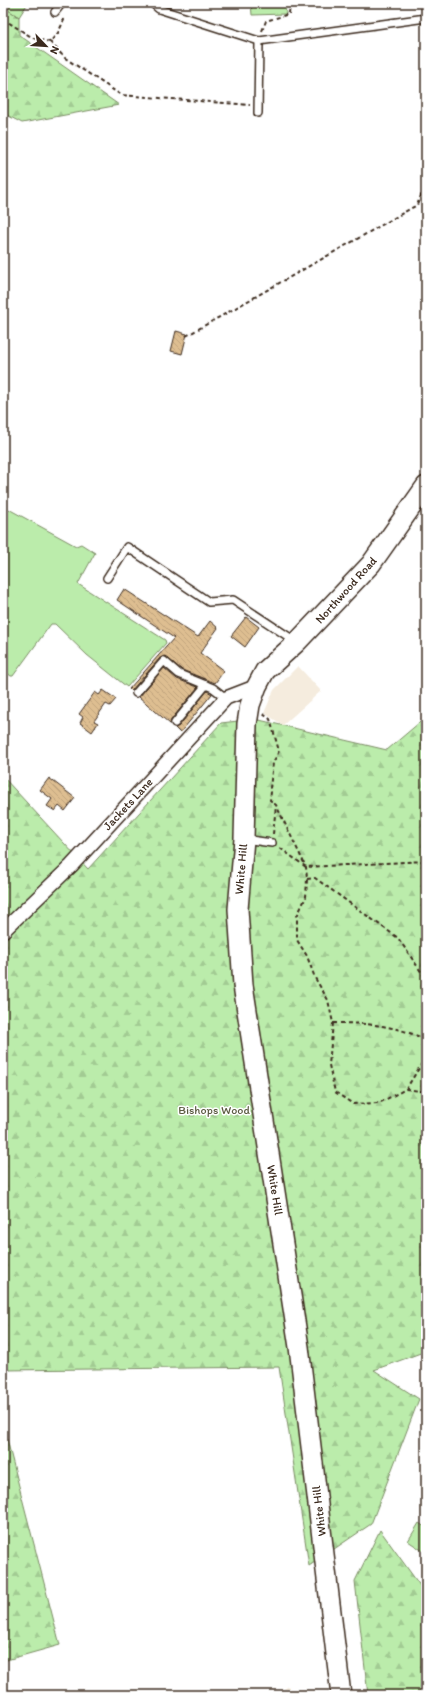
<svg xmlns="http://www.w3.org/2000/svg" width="429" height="1698" font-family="Itim,sans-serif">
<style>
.built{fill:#f5ecde}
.green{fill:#bbecab;stroke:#7b8b64}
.forest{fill:url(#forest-firs);stroke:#7b8b64}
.building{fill:url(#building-back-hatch);stroke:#3b2a1e}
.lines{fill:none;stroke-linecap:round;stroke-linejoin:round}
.lane-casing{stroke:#3b2a1e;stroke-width:10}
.street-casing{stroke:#3b2a1e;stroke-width:16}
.secondary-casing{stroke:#3b2a1e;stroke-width:22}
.path{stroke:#3b2a1e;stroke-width:2;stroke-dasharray:4 3;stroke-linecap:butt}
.lane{stroke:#fff;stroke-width:7}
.street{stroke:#fff;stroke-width:13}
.secondary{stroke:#fff;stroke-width:19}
.labels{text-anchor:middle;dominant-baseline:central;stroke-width:3;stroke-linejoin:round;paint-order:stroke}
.street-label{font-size:12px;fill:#3b2a1e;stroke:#fff}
.park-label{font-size:12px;fill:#5b5a41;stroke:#fff}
</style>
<defs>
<pattern id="forest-firs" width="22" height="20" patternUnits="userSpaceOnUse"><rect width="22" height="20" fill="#bbecab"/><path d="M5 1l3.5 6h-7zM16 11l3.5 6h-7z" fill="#a2cb93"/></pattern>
<pattern id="building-back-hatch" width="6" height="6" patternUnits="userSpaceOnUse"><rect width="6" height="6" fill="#debe91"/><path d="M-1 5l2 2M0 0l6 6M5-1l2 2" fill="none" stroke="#bfa37d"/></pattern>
</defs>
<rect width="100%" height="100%" fill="#fff"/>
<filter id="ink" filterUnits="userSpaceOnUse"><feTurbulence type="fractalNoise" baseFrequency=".025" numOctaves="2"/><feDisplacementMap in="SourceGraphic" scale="8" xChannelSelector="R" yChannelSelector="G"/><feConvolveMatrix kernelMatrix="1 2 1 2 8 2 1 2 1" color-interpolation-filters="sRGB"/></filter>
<g filter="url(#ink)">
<g class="built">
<polygon points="298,666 321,691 283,725 264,713 274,690"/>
<polygon points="289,1686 294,1695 274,1695"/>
</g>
<g class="green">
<polygon points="3,3 28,3 19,17 3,7"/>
<polygon points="251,3 285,3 286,14 252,15"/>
<polygon points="3,506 76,546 81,544 95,553 78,584 165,640 166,643 127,687 87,655 55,624 51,624 13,676 11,676 3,670"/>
<polygon points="419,1523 426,1528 426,1553 408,1541"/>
</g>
<g class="forest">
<polygon points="3,7 19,17 19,35 119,105 22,123 3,113"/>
<polygon points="426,717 426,1351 374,1370 419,1399 371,1524 309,1566 279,1367 3,1370 3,777 88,869 221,723 255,719 387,750"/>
<polygon points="3,1424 60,1645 3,1661"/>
<polygon points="380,1530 426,1594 426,1695 368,1695 355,1581"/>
</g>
<g class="building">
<polygon points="176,331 187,334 182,354 171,351"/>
<polygon points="124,589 198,637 210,621 218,628 200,653 224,671 215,683 182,670 165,656 160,658 131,691 129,689 174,638 117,600"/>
<polygon points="246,617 259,627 245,647 231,636"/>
<polygon points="164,668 177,679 198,687 171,720 170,724 139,697"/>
<polygon points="103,690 116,699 110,706 106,704 94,721 98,723 92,732 80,723 83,717 79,714 95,692 99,695"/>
<polygon points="207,691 212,694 180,733 175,728 179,726"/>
<polygon points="49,778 75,798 65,811 59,806 55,811 47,806 52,799 40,790"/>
</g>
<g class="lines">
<g class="lane-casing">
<g id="lane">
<polyline points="152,3 159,9 259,41 426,18"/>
<polyline points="55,12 62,3"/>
<polyline points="258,113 259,41"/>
<polyline points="107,578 127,547 209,602 233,600 295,641"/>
<polyline points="136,693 164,661 179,674 213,688 226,698"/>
<polyline points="175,723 206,685"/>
<polyline points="244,839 272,843"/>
</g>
</g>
<g class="street-casing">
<polyline id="street" points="3,931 71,866 226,698 257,686"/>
</g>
<g class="secondary-casing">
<polyline id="secondary" points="341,1695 299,1347 243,985 238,909 244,839 247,724 250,705 257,686 265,671 297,642 371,564 426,486"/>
</g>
<g class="path">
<polyline points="3,19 33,38 50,42 58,33 64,20 62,18"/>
<polyline points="262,31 266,21 289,14 290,3"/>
<polyline points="50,42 65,58 121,95 250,105"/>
<polyline points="186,336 417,205 426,184"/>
<polyline points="263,714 270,719 279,751 273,763 270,788 271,792 270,800 276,805 306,867 307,879 306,897 297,916 297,940 307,956 315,978 328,1000 333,1023 329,1065 335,1092 353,1104 379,1103 406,1089 426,1057"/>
<polyline points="273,834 276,806"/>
<polyline points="280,848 306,867 426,861"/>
<polyline points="307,879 315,878 398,938 426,979"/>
<path d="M333 1023C365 1023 397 1025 426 1040"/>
<polyline points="406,1089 426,1092"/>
</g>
<use href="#lane" class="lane"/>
<use href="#street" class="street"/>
<use href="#secondary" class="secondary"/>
</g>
</g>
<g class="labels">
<g class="street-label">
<text transform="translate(346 590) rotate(-48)">Northwood Road</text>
<text transform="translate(128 804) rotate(-47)">Jackets Lane</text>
<text transform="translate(241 869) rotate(-85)">White Hill</text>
<text transform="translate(275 1190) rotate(81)">White Hill</text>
<text transform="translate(319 1511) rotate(-97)">White Hill</text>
</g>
<g class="park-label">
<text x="214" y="1110">Bishops Wood</text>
</g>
</g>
<rect width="429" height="1698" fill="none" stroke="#fff" stroke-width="16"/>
<rect x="8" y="8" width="413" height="1682" fill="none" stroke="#3b2a1e" stroke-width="1.5" filter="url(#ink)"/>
<g transform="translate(46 46) rotate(115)" stroke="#ffffff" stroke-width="3" paint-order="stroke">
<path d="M0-3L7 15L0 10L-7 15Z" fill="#3b2a1e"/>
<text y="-6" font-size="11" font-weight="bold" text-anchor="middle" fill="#3b2a1e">N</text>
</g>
</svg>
